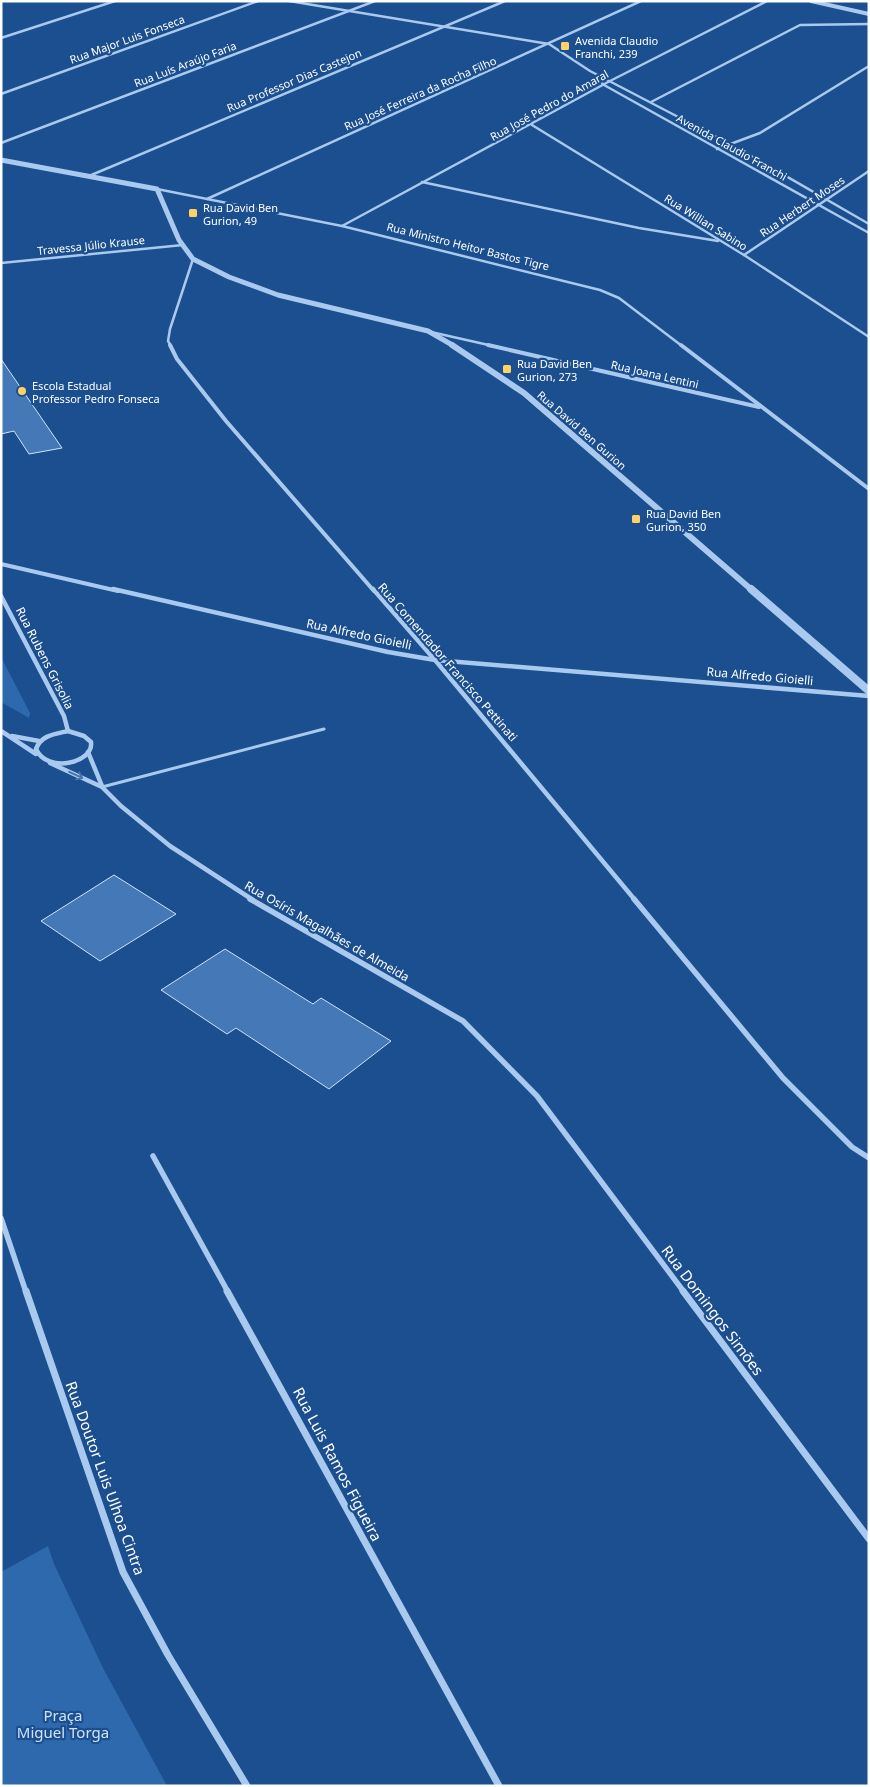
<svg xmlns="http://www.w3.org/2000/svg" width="870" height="1787" font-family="'Noto Sans',sans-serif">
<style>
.green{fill:#2e69ad}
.building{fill:#4478b7;stroke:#cfe3fa}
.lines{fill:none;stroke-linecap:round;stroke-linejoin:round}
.service{stroke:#a9c9ee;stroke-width:3}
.minor-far4{stroke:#a9c9ee;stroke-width:2.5}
.minor-far3{stroke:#a9c9ee;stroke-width:4}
.minor-far2{stroke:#a9c9ee;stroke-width:4.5}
.minor-far1{stroke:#a9c9ee;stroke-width:5.5}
.minor{stroke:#a9c9ee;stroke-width:7}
.tertiary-far3{stroke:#a9c9ee;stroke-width:4}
.tertiary-far2{stroke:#a9c9ee;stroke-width:5}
.tertiary-far1{stroke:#a9c9ee;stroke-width:6}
.tertiary{stroke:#a9c9ee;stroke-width:8}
.oneway{stroke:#4674ac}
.poi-dot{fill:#ffd166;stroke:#1b4f8f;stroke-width:2}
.labels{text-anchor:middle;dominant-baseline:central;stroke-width:4.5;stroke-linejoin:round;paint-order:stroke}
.far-street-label{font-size:11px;fill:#fff;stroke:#1b4f8f}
.far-poi-label{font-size:11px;fill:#fff;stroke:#1b4f8f;text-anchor:start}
.street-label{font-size:12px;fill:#fff;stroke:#1b4f8f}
.near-street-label{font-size:15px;fill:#fff;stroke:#1b4f8f}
.near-park-label{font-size:15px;fill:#cfe3fa;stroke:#1b4f8f}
</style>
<rect width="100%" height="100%" fill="#1b4f8f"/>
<g class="green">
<polygon points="1,657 30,713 29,718 1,702"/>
<polygon points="48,1546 54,1564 103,1668 167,1786 1,1786 1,1572"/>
</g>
<g class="building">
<polygon points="1,359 62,448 29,454 14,431 1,434"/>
<polygon points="114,875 176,914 100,961 41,921"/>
<polygon points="225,949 313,1004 321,998 391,1041 329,1089 236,1028 227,1034 161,990"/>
</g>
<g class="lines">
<polyline class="service" points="102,787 324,729"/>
<g class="minor-far4">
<polyline points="289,1 549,44 590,71 732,145 869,224"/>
<polyline points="1,38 115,1"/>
<polyline points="596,77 604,85 869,233"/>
<polyline points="1,94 258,1"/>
<polyline points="651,102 800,25 869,24"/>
<polyline points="532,125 744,255 869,337"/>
<polyline points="1,143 375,1"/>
<polyline points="717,149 760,133 869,66"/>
<polyline points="89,176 505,1"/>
<polyline points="422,182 639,228 718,241"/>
<polyline points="157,189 342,226 600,290 619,298 682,346"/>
<polyline points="207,199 641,1"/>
<polyline points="342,226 610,81 767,1"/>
<polyline points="744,255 869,171"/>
<polyline points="1,263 183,245"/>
<polyline points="431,332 493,346"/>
<polyline points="171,346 168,341 170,329 193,259"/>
</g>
<g class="minor-far3">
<polyline points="170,345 177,359 226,421 374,591"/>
<polyline points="488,345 759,407"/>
<polyline points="681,345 869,489"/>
<polyline points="1,564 118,591"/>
</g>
<g class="minor-far2">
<polyline points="113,589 388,652 435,660 869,696"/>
<polyline points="373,589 435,660 635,900"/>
<polyline points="1,596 64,716 68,731"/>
<polyline points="1,731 36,754"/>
<path d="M68 731 84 736 91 742C94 763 47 774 36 749 41 735 55 734 68 731Z"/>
<polyline points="12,736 39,741"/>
<polyline points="88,752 102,786"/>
<polyline points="50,763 102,787 121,806 170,846 253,900"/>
</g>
<g class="minor-far1">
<polyline points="250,899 463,1021 537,1096 684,1292"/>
<polyline points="634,899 783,1078 852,1147 869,1158"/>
<polyline points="153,1156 228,1292"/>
<polyline points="1,1218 26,1292"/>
</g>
<g class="minor">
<polyline points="26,1291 123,1572 168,1655 247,1786"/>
<polyline points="227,1291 499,1786"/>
<polyline points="683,1291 869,1539"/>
</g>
<polyline class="tertiary-far3" points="811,1 869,14"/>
<polyline class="tertiary-far2" points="1,160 157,189 179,240 193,259 229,277 278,295 428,331 454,346"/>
<polyline class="tertiary-far1" points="452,345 524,393 753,591"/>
<polyline class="tertiary" points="751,589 869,691"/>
</g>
<defs><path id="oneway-shaft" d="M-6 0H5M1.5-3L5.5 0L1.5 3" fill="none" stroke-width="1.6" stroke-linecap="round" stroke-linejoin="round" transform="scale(1.25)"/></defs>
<use class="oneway" href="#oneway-shaft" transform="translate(76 775) rotate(25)"/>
<g class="poi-dot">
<rect x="560" y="41" width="10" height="10" rx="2.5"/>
<rect x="188" y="208" width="10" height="10" rx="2.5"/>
<rect x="502" y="364" width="10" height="10" rx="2.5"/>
<circle cx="22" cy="391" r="5"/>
<rect x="631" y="514" width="10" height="10" rx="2.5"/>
</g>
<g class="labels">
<g class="far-street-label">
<text transform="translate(127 39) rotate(-20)">Rua Major Luis Fonseca</text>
<text transform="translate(185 64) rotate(-21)">Rua Luís Araújo Faria</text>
<text transform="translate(294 80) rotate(-23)">Rua Professor Dias Castejon</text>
<text transform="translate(420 93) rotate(-24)">Rua José Ferreira da Rocha Filho</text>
<text transform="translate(549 105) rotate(-29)">Rua José Pedro do Amaral</text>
<text transform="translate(732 147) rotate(29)">Avenida Claudio Franchi</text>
<text transform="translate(802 206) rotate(-34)">Rua Herbert Moses</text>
<text transform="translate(706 222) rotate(32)">Rua Willian Sabino</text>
<text transform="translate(91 245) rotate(-6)">Travessa Júlio Krause</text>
<text transform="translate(468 246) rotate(14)">Rua Ministro Heitor Bastos Tigre</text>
<text transform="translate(655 374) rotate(13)">Rua Joana Lentini</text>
<text transform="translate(582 430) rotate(41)">Rua David Ben Gurion</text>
</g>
<g class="far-poi-label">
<text x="575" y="40">Avenida Claudio<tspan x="575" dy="13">Franchi, 239</tspan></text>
<text x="203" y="207">Rua David Ben<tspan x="203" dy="13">Gurion, 49</tspan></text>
<text x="517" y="363">Rua David Ben<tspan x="517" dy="13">Gurion, 273</tspan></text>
<text x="32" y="385">Escola Estadual<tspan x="32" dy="13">Professor Pedro Fonseca</tspan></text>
<text x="646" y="513">Rua David Ben<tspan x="646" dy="13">Gurion, 350</tspan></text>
</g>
<g class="street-label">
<text transform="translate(359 634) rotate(12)">Rua Alfredo Gioielli</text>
<text transform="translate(45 658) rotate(63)">Rua Rubens Grisolia</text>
<text transform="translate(448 662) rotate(49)">Rua Comendador Francisco Pettinati</text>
<text transform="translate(760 676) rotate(5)">Rua Alfredo Gioielli</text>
<text transform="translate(327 931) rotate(30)">Rua Osíris Magalhães de Almeida</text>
</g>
<g class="near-street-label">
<text transform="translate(713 1310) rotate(53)">Rua Domingos Simões</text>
<text transform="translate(338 1464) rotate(62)">Rua Luis Ramos Figueira</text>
<text transform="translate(106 1478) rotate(70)">Rua Doutor Luis Ulhoa Cintra</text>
</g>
<g class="near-park-label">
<text x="63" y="1715">Praça<tspan x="63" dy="17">Miguel Torga</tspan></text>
</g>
</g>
<rect width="870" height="1787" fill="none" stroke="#ffffff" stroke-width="5"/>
</svg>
